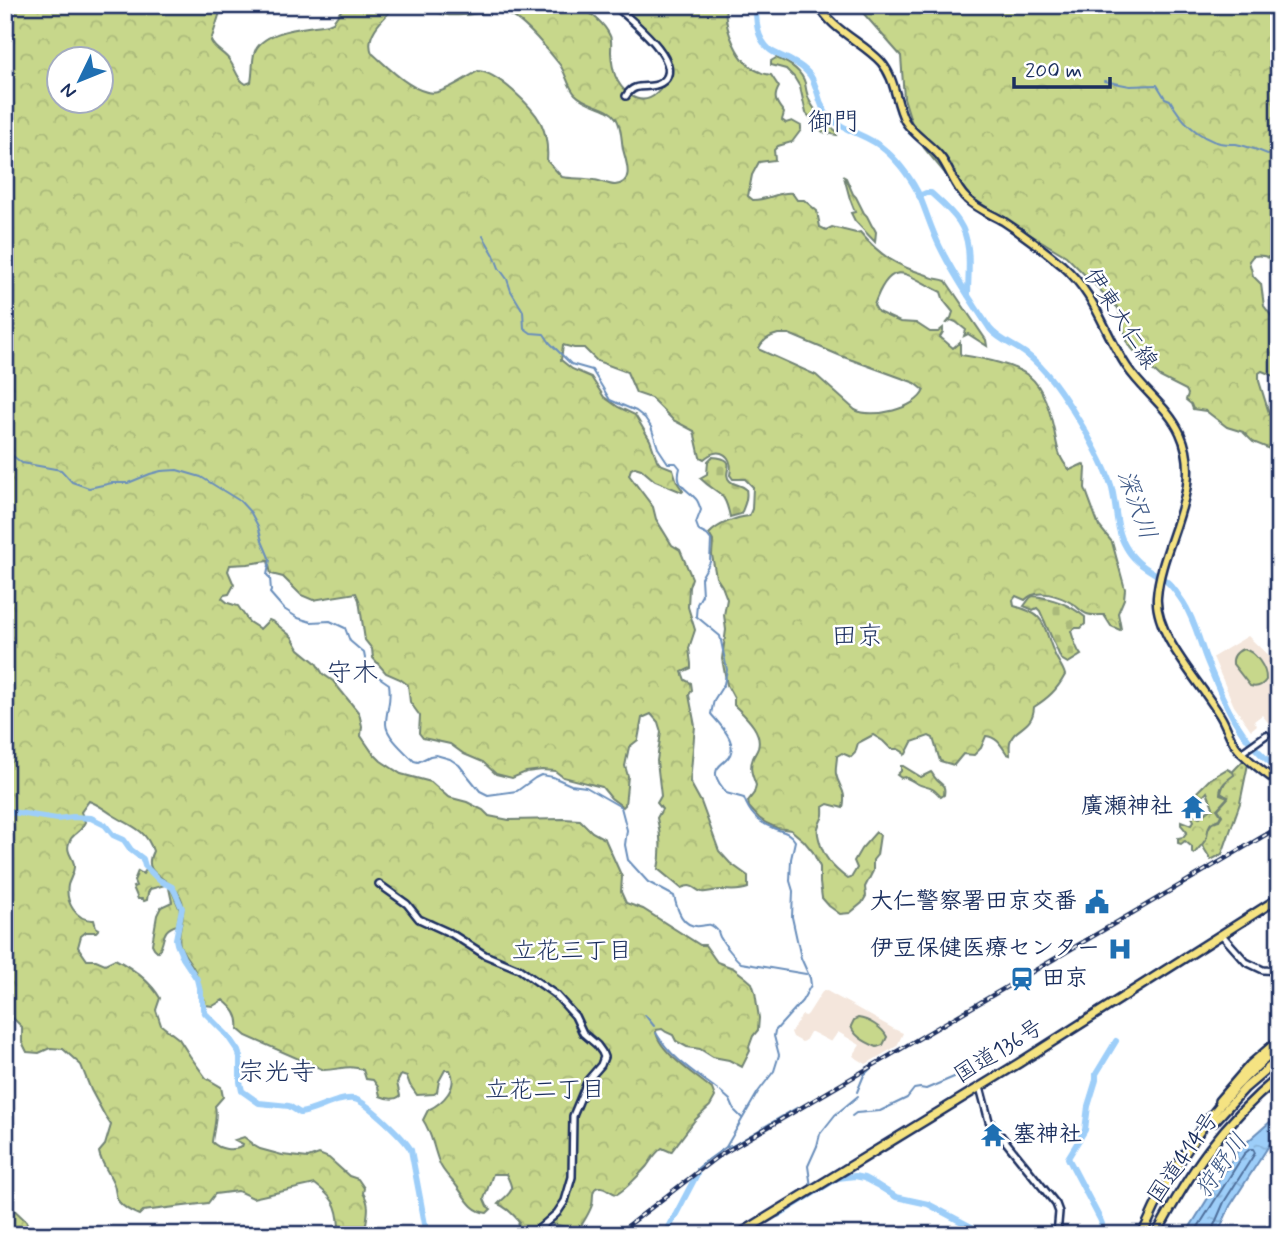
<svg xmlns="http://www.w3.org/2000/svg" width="1284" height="1240" font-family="Mynerve,'Klee One',sans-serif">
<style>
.built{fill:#f4e6dc}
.green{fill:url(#green-dots);stroke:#718374;stroke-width:2}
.forest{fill:url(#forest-crowns);stroke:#718374;stroke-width:2;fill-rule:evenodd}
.cemetery{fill:url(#cemetery-stones);stroke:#718374;stroke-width:2}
.pitch{fill:#c7d78b;stroke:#718374;stroke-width:2}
.water{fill:url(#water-ripples);stroke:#698ebb;stroke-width:2}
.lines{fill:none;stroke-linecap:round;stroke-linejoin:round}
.shore{stroke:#4f6f9c;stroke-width:2}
.stream{stroke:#698ebb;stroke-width:2}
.river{stroke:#9dcef9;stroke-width:6}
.secondary-casing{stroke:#1b2f5e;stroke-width:10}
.primary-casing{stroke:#1b2f5e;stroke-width:11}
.highway-casing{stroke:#1b2f5e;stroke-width:12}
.secondary{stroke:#fff;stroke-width:5}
.primary{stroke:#f5e382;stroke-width:6}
.highway{stroke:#f5e382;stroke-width:7}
.rail-casing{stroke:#1b2f5e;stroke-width:4.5}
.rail{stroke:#fff;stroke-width:2;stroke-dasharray:5;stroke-linecap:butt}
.labels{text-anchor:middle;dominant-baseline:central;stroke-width:5;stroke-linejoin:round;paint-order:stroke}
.street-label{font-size:23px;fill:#1b2f5e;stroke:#fff}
.poi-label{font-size:23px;font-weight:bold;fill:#1b2f5e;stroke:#fff;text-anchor:end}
.water-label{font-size:24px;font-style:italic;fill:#3c5785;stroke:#fff}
.neighbourhood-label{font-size:24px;fill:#1b2f5e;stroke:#fff}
.quarter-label{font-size:26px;fill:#1b2f5e;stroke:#fff}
</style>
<defs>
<pattern id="green-dots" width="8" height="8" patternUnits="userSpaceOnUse" patternTransform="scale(1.75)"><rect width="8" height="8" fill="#c7d78b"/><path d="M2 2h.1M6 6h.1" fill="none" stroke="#aab97a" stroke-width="1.8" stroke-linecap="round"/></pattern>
<pattern id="forest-crowns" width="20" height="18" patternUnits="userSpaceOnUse" patternTransform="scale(1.75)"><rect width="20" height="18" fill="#c7d78b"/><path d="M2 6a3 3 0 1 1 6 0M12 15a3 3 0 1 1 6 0" fill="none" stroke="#aab97a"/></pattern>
<pattern id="cemetery-stones" width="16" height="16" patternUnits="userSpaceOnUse" patternTransform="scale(1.75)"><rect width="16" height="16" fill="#c7d78b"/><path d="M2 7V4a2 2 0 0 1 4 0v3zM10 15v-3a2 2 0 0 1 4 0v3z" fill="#aab97a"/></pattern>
<pattern id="water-ripples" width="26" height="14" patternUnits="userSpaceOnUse" patternTransform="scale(1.75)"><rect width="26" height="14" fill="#9dcef9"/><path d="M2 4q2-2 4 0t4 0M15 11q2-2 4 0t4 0" fill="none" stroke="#87b1d8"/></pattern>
</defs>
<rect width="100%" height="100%" fill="#fff"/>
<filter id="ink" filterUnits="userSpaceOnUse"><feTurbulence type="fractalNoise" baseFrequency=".0143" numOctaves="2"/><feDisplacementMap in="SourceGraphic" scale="14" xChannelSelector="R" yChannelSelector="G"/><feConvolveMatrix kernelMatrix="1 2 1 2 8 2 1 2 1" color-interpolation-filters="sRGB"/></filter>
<g filter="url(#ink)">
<g class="built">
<polygon points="1248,636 1279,666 1279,721 1272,727 1262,715 1254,721 1257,725 1251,730 1234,706 1213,657"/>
<polygon points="825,990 894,1029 903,1033 897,1046 866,1064 853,1056 860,1045 838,1032 831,1042 812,1032 810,1032 805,1041 802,1042 793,1037 791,1032 802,1015 806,1016 808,1014 822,992"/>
</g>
<path class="green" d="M1244 760 1248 764 1240 803 1222 854 1211 860 1202 845C1207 835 1207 822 1219 820L1222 815 1218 809 1228 798 1221 793C1224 779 1234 770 1244 760Z"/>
<g class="forest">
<path d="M5 5H220L221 9 211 41C215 50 225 53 230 61 236 70 237 79 246 84L251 82C253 73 252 63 254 54 261 29 308 28 328 24L333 22 345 5H397C385 17 364 34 372 53 387 66 417 98 438 92 452 88 466 78 478 71 497 72 532 106 541 123 546 134 548 148 547 161L562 177C573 179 584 178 594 180 601 181 609 185 615 185 636 183 625 159 623 149 621 139 622 127 616 118 608 106 586 106 575 94 568 86 566 74 560 65 550 52 525 22 510 15 486 4 449 28 427 5H578C590 13 604 22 610 36 612 40 611 47 611 52 612 69 615 84 630 95 651 110 668 84 671 66L659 49 626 15 627 5H726C723 27 738 64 760 72 763 74 767 74 771 75L779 87C772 99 777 103 784 113L782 120 786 123 792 121 801 126V130L792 142 778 146 774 150 775 160 759 162 752 175 748 196 753 200C768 200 781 191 792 193L797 200H804L817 211 820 227 826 230 832 227 856 233 860 232C880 256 897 266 927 275 933 280 939 278 946 281L986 340 987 346 968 334 964 336 966 330 956 322 951 320 946 324 951 318 953 312 944 301 941 292C907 276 892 254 874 305L878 312 900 322 916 323 930 332H938L943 328V332L940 337 953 348 960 342V353L961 355C981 358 1013 364 1029 376 1044 388 1050 412 1054 430 1057 445 1058 459 1070 470L1083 464 1086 468 1085 488 1099 526 1112 542 1125 589 1124 599 1118 613 1121 629 1120 630 1111 626 1104 615C1099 615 1092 616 1087 614 1081 612 1078 607 1073 604 1060 596 1036 587 1025 600L1016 596 1013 600 1014 606C1049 615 1042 626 1055 655 1058 662 1063 667 1065 675 1057 690 1048 698 1034 707 1033 729 1014 727 1010 742 1009 747 1010 751 1010 755L1007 754C1001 745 997 737 986 736L981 748 974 755 963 754 954 765 940 761 933 738 929 736 912 742 906 754 904 755 903 752 898 749H891L883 741 873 735 858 743 855 753 851 757 842 753 837 756C837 761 835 769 836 774 839 789 847 789 843 808L828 804 823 807C824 820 821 817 818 828 817 832 818 835 819 839 823 857 833 868 848 879L851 878 857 868 854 861 861 849 876 832 880 835 877 855 873 860V871L865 887 866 896 862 903 850 913 840 914 829 906 822 898 820 883V867L813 852 804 841 791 830 777 828 766 823 759 818 749 807 748 801 754 793 756 785C752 775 749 768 753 758 755 754 757 751 758 748 763 731 745 716 734 705V698L727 685 722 659 726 630 724 615 727 599 722 586 716 577 712 555 713 541 709 534C718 524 737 517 749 516L752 509 753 487 745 479H733L730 475C734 456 720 445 704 459L700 457 694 431 673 420 651 398 636 393 627 372 597 361 584 348H574L563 345 561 360 572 369 591 377 604 397 618 407 635 415 650 440 657 460 660 464 673 469 677 482 683 491 682 492 655 481 641 469 635 467 631 469 629 475 653 507 656 519 672 545 680 550 692 578 689 587 688 607 695 630 689 648 691 664V668L682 672 685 680 691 683 692 690 689 695 695 726 690 782 701 802 719 851 730 863 748 876V888C738 892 730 890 720 890 715 890 707 893 702 892 692 889 695 883 681 888L658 869C662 852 661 836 657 818L662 809 657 803 661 796 657 761 661 732 658 722 651 714 642 718 638 740 629 747 625 766 628 776 625 805 623 807 611 798 602 787 563 777 555 771 542 770 526 772 512 778 496 774 483 762 464 754 450 744 423 738 419 733 420 716 410 702 408 685 400 679 386 673 373 658 372 649 365 640 359 600 356 593 313 600 301 595 283 577 271 574 268 561 248 564 230 565 228 571 234 585 229 594 224 595 222 598 228 603 238 606 249 622 260 629 269 620 274 622 292 637 299 649 316 663 323 674 333 681 359 713 362 726 361 736 372 752 381 761 401 774 431 782 448 797 467 802 483 810 489 816 509 820 563 819 580 820 592 832 605 839 622 877 621 892 626 903 643 909 700 945H705L717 962 733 968 745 977 752 983 755 992 759 1018 758 1030 753 1036 749 1047 750 1051 742 1067 729 1060 713 1057 700 1049 687 1047 676 1041 673 1035 666 1032 662 1029 656 1030C656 1050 697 1076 712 1089L715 1097 710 1106 695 1120 671 1152 662 1148C655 1153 652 1159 647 1166 641 1173 625 1190 617 1194 611 1193 606 1187 601 1187 590 1186 594 1199 592 1205 590 1211 582 1226 577 1230 554 1224 544 1219 523 1232L518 1227 519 1221C513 1214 506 1207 498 1204 511 1191 516 1193 506 1174H493L484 1199 487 1206 491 1209 487 1213C470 1211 465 1196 455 1184 449 1177 442 1171 439 1162 433 1147 432 1133 423 1120L428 1110C443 1103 459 1087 450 1070H445L439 1081 437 1092 434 1094 417 1095 410 1085 407 1077 401 1075 397 1083 400 1096C394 1101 387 1099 380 1096L378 1087 373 1080 366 1079 363 1070C350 1064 338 1070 324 1070L246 1036 238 1029C240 1016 233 1008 223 1000L213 1006 205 1005C201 993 200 980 194 969 190 961 183 954 180 945 175 925 194 909 174 888 162 875 142 873 153 851 146 829 131 826 113 815 105 810 98 804 89 801L81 812 85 822C83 825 82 829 79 831 74 836 71 836 69 843 66 852 72 856 74 864 75 872 70 878 68 885 65 902 76 921 94 920L96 927 99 929 96 932H86L81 936 78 947 87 960H96L105 964 115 959C132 968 150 981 160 998L156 1010 161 1025 179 1039 190 1056 206 1078 221 1087 223 1097 215 1106C218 1117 213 1131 212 1142 220 1150 232 1151 242 1147L243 1144 235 1140 244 1137 252 1143 253 1145 260 1149 282 1155 308 1158 319 1154 329 1158 349 1176 358 1179 364 1188 363 1193C370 1204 368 1212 366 1224L370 1229V1235H332L339 1227C338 1204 332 1197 315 1184L253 1198 238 1191 215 1194 208 1203 143 1211 139 1215C132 1212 124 1208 119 1202 115 1196 116 1191 114 1185 110 1173 101 1164 99 1152L105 1145 111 1125 105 1116 91 1090 81 1065 63 1049 50 1048 39 1053 27 1052 22 1042V1027L13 1018 5 1024ZM60 60H102V102H60ZM778 334H789L841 356 915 383 924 390C917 409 872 419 855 410L816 375 760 350 759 348C763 340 769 336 778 334Z"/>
<path d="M856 5H1279V268C1273 258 1264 254 1253 256L1249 261 1253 276 1261 284 1264 306 1279 326V382L1274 376 1262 371 1259 373V381L1269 413 1279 429V460L1268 448 1253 442 1243 432 1227 427 1206 411 1193 409 1191 404 1186 400 1188 394 1186 390 1160 377 1142 360 1128 344 1118 308 1066 256 962 194 924 148 913 127 904 98 901 56Z"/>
<path d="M776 58C787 62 801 70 805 83 806 90 807 98 812 105 816 111 820 118 825 123 830 127 834 128 838 133L837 135 823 132 806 113 800 87 794 77 786 69 771 65V61Z"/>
<polygon points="844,177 846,178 853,194 856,197 864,213 867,216 872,226 874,228 876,232 875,242 855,221 851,213 855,212 850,199"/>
<path d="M901 766H903L921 777 931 772C933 774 934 777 936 779 941 785 946 784 944 795L941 797C929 783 928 790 916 783 912 781 909 779 905 777L901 778 897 775 901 771Z"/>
<path d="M1227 769 1233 772 1234 775C1227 780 1220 785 1220 794L1228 797 1217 809 1221 815 1219 819C1205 824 1210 828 1206 839 1203 844 1198 849 1194 854L1192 853V847L1185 841 1181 844 1178 843V838L1183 837 1187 832 1181 825V821L1191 825 1194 821 1192 817 1194 815 1199 818 1202 815 1201 812 1204 814 1213 807 1207 792C1203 797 1198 801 1191 801V798L1210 779Z"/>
<polygon points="146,870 165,885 150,889 148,893 147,900 144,901 142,899 138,899 133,887 136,886 134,881 138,871 143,874"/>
<path d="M169 888 171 889 180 910 177 925C159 930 167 940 158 952L154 948 152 944 157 915 161 907 172 902Z"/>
<polygon points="5,1201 26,1221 30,1231 47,1235 5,1235"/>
</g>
<g class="cemetery">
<path d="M712 457C742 459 720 471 730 481 734 485 740 484 746 489 748 499 744 506 741 514L730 517C724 488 718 496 700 478L707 474 708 461Z"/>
<path d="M1033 596C1053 598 1069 604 1085 617V624L1081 628H1076L1071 631C1073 638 1076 649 1081 655L1068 663 1061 659 1040 611 1037 608 1033 610 1024 606 1030 598Z"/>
</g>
<g class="pitch">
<path d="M1243 649C1255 651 1267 668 1266 680 1262 686 1257 688 1250 686L1233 664C1232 656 1236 652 1243 649Z"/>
<path d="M858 1018C868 1019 883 1028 887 1037L883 1045 877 1047C867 1043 854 1037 851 1026L854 1020Z"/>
</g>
<polygon class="water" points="1279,1114 1279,1130 1230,1206 1217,1235 1185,1235 1238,1150"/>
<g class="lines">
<polyline class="shore" points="1193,1235 1244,1154 1250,1149 1253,1149 1255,1153 1224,1202 1212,1230 1211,1235"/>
<g class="stream">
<path d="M1104 81 1130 86 1157 85 1165 98 1170 100C1180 119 1198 138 1220 143 1225 144 1231 144 1236 144 1251 147 1266 153 1279 159"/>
<path d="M483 236 494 255 499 268 507 279 511 291 523 311 524 328 531 333 544 334 550 343 571 364 592 370 610 400 636 411 645 418 651 427 658 448 668 463H676L680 468C675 486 685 487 696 499 698 501 700 507 701 510L696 523 699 531 707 535 711 540 710 562 701 578 702 595 697 604 696 616 720 636 727 670 724 684 714 700 711 714C720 725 742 745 726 760 722 764 716 767 716 773 715 780 723 787 726 793L744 798C749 812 757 822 771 827 781 832 789 831 795 841L791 859 790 881 793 891 792 917 801 958 810 978 811 985 802 1001 775 1031 774 1036 779 1055 774 1071 758 1092 726 1147 705 1162 697 1169"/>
<path d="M5 450 22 463 61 470 72 482 89 488 112 483H128L150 474 161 471 177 470 201 477 240 501 251 513 258 526 262 541 270 560 267 575 270 578 271 591 270 593 284 609 298 618 311 622 330 621 345 628 350 641 364 653 367 669 389 684C392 702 386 709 386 724 386 736 406 753 414 761L418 762 430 756 436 755 450 759 459 765 480 791 488 795 517 791 535 778 541 775 553 777 571 785 586 787 621 807 627 830 625 845 628 860 648 882 674 896C677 909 682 928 700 926 706 926 709 922 715 928 720 932 717 931 720 937 724 944 735 958 741 963L806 974"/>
<polyline points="645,1015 654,1026"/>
<path d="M656 1033C671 1058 694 1072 718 1090"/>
<polyline points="721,1092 730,1100 734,1109"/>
<polyline points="857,1092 864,1075 870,1069"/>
<polyline points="735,1111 742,1118"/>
<polyline points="852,1116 856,1113 880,1111 907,1098 914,1089 920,1088 926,1089 961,1074"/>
<polyline points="726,1147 732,1146 798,1107"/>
<polyline points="811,1187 808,1166 817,1146 820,1134 835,1115 858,1096"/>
</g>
<g class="river">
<path d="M756 5C756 21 756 38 770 50 776 55 786 57 793 62 800 65 805 69 810 75 819 88 818 107 830 118 847 133 869 135 885 150 899 162 913 181 920 197 927 214 932 231 940 247 954 276 972 302 990 329 999 340 1014 345 1025 353 1047 369 1064 396 1078 419 1088 435 1106 468 1111 485 1117 505 1115 529 1126 547 1136 565 1151 570 1166 581 1173 586 1178 595 1183 602 1195 620 1199 641 1207 661 1224 703 1240 742 1279 769"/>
<path d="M919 196 926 193H931C941 202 952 211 959 222 973 243 968 271 968 295"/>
<path d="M5 811 57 819 73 817 91 818 105 825 113 835 124 840 131 850 143 859 145 866 159 880 172 887 175 892 182 908 176 939 177 944 183 958 197 979 205 1013 227 1035 238 1051 240 1057V1082L242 1091 259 1103 289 1106 300 1113C317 1111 336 1097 354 1099 366 1101 405 1139 411 1150L427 1235"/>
<polyline points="778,1215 838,1178 855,1176 864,1178 877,1185 896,1197 928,1204 975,1229 1011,1235"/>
<polyline points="665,1235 697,1174"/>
<polyline points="1097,1235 1102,1224 1100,1219 1068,1158 1085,1130 1088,1106 1096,1080 1096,1074 1116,1041"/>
</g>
<g class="secondary-casing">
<g id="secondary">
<path d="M614 5C627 17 690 65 661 83 648 91 636 80 626 96"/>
<polyline points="1241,753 1266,735"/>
<polyline points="379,884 407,904 419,919 452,934 485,955 519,969 556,995 575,1016 583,1033 597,1045 602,1052 604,1057 601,1065 588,1080 573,1116 572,1177 565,1201 557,1213 532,1235"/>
<polyline points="1222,935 1246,962 1263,970 1279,971"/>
<polyline points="980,1087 989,1121 1056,1204 1059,1212 1057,1235"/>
</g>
</g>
<g class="primary-casing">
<path id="primary" d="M819 5C830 29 864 43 881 62 896 79 895 102 905 121 914 136 931 144 942 159 951 172 955 188 967 199 977 209 991 214 1003 221 1023 234 1044 250 1062 265 1097 296 1103 331 1127 367 1143 391 1168 407 1180 433 1206 489 1161 542 1157 597 1154 635 1202 684 1221 717 1227 727 1230 740 1238 749 1249 762 1265 773 1279 783"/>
</g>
<g class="highway-casing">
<g id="highway">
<polyline points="1219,1101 1250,1065 1279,1040"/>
<polyline points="1214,1122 1245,1088 1279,1059"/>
<polyline points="738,1235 1019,1063 1279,898"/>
<path d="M1142 1235C1172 1165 1217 1095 1279 1048"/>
<path d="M1156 1235C1190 1171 1222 1124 1279 1077"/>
</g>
</g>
<use href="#secondary" class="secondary"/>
<use href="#primary" class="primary"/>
<use href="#highway" class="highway"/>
<g class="rail-casing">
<polyline id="rail" points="616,1235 717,1157 1279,827"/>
</g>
<use href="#rail" class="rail"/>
</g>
</g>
<defs>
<g id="temple-bare" transform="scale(1.89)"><path d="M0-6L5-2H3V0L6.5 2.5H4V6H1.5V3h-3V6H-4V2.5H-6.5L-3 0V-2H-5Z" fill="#1f6fb2" stroke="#fff" stroke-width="2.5" paint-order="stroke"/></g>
<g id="civic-bare" transform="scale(1.89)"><path d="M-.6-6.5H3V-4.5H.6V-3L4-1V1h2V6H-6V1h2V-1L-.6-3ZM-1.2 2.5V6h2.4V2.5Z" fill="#1f6fb2" stroke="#fff" stroke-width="2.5" paint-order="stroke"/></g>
<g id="hospital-bare" transform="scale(1.89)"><path d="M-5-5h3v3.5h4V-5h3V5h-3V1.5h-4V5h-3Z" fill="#1f6fb2" stroke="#fff" stroke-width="2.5" paint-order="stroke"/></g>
<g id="station-bare" transform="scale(1.89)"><path d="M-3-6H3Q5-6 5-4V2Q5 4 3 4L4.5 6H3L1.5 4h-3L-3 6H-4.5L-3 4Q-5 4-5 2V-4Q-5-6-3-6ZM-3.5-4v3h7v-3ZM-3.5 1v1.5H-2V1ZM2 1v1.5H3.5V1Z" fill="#1f6fb2" stroke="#fff" stroke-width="2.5" paint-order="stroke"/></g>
</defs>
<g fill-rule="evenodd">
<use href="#temple-bare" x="1193" y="807"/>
<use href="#civic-bare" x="1097" y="902"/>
<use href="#hospital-bare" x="1120" y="949"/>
<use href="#station-bare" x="1022" y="979"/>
<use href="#temple-bare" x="993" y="1135"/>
</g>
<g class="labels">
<g class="street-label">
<text transform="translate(1120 319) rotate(57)">伊東大仁線</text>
<text transform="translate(999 1052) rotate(-32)">国道136号</text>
<text transform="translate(1184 1158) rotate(-55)">国道414号</text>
</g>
<g class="poi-label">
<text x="1173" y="807">廣瀬神社</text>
<text x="1077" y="902">大仁警察署田京交番</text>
<text x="1100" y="949">伊豆保健医療センター</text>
<text x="1042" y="979" text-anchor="start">田京</text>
<text x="1013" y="1135" text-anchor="start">塞神社</text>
</g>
<g class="water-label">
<text transform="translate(1136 505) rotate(70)">深沢川</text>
<text transform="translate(1222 1166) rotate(-55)">狩野川</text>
</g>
<g class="neighbourhood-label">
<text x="572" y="951">立花三丁目</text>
<text x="545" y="1090">立花二丁目</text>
</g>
<g class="quarter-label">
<text x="833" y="123">御門</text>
<text x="857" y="637">田京</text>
<text x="352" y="674">守木</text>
<text x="277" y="1073">宗光寺</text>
</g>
</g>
<rect width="1284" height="1240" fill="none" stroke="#fff" stroke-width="28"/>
<rect x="14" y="14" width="1256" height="1212" fill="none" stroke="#1b2f5e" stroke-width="2.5" filter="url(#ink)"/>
<g transform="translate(80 80) rotate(227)"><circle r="33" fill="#ffffff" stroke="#a4acbf" stroke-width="2"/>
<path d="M0-5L12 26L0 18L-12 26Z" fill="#1f6fb2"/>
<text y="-10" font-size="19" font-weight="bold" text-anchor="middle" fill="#1b2f5e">N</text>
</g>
<path d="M1014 77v10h96v-10" fill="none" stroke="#1b2f5e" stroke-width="3.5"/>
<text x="1025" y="77" font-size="21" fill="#1b2f5e" stroke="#ffffff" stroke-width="5" paint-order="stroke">200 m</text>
</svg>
